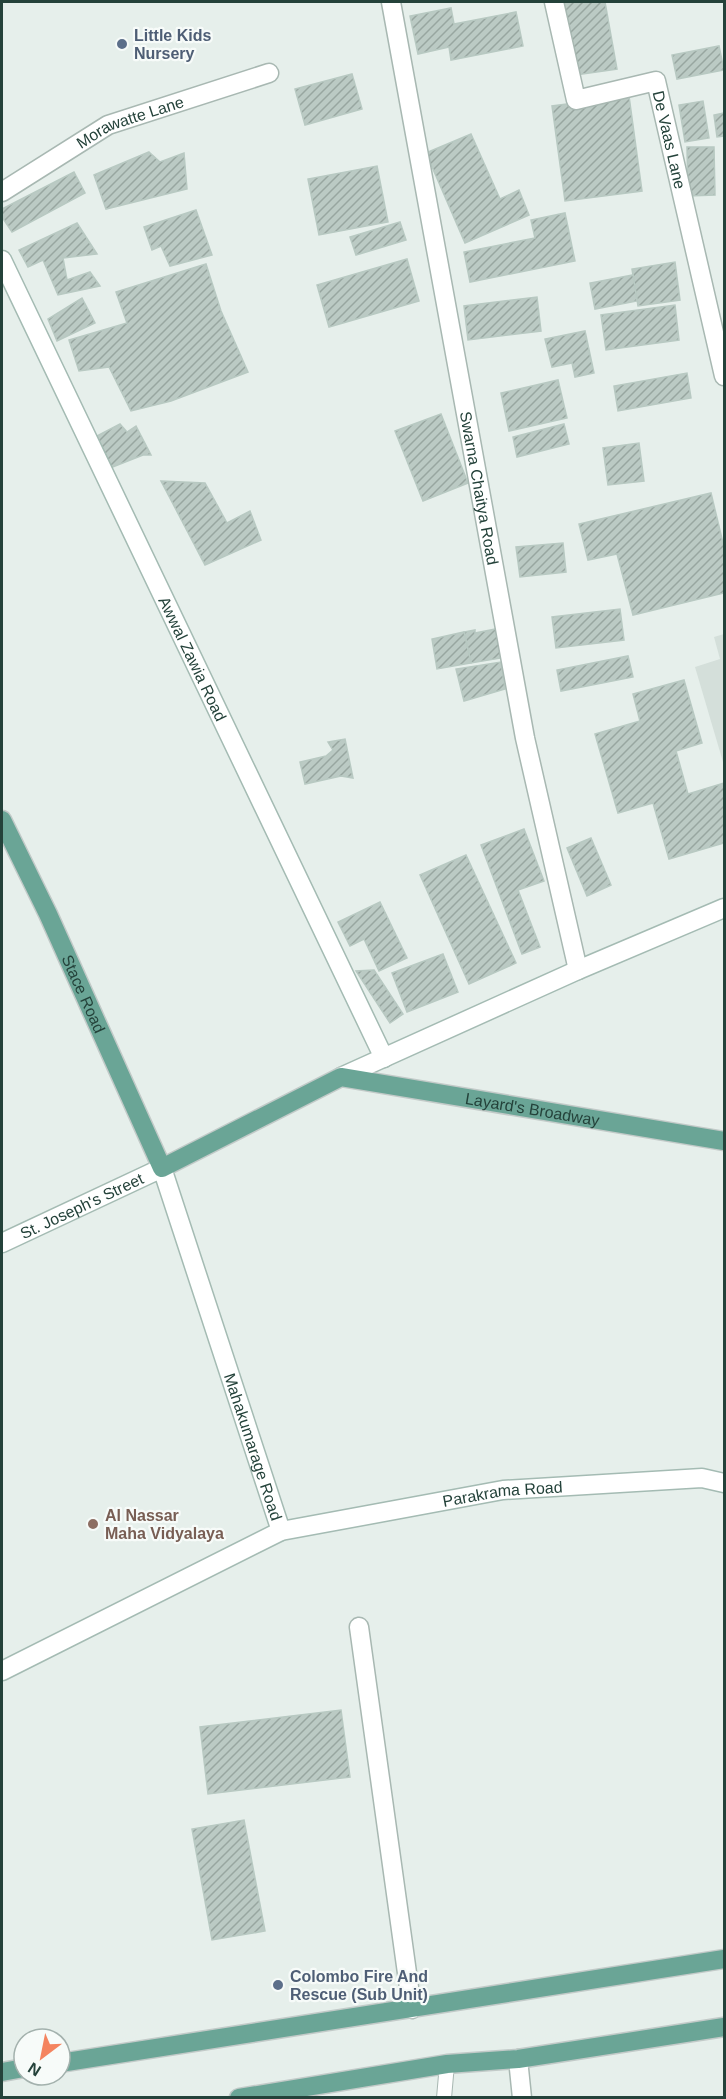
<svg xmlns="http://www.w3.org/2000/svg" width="726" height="2099" font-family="Arial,sans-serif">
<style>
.built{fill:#d4dfda}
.building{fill:url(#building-hatch);stroke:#b8c9c2;stroke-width:1.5}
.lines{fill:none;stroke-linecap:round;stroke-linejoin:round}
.lane-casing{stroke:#a8b8b2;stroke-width:16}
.street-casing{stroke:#a8b8b2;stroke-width:21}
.secondary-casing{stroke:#a4bbb3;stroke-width:21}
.primary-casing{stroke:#c2cac8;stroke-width:21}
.lane{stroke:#fff;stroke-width:14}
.street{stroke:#fff;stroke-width:18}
.secondary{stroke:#fff;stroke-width:18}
.primary{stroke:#6aa596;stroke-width:18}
.service-dot{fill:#5c6f8a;stroke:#f7fbf9;stroke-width:2}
.education-dot{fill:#8d6e63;stroke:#f7fbf9;stroke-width:2}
.labels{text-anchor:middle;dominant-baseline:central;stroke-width:4.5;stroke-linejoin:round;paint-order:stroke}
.service-label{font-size:16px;font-weight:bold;fill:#4e5e75;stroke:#f7fbf9;text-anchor:start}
.street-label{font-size:16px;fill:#24423a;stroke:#f7fbf9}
.education-label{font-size:16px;font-weight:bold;fill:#785e54;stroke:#f7fbf9;text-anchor:start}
</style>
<defs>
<pattern id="building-hatch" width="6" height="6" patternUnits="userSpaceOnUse" patternTransform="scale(1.5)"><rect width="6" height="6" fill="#bbcac4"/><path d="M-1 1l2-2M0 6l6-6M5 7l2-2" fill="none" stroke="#98a6a0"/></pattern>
</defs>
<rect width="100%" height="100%" fill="#e6efeb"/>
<polygon class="built" points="724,634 724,762 723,762 695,667 720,659 714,637"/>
<g class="building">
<polygon points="564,2 605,2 617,69 576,75"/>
<polygon points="451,8 454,24 516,12 523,46 451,60 449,47 418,54 410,16"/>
<polygon points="719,46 724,70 677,79 672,55"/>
<polygon points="352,74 362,109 305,125 295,89"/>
<polygon points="629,96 642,191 565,201 552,106"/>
<polygon points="703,101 709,138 685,142 679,105"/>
<polygon points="724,113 724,136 717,137 714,115"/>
<polygon points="471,134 500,199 519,190 529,215 465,243 426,153"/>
<polygon points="687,147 714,147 715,195 688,196"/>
<polygon points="149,152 160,162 184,153 187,189 106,209 94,175"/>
<polygon points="377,166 388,222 319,235 308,179"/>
<polygon points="74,172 85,193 12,232 2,217 2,209"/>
<polygon points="196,210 212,255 170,266 161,246 152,250 144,227"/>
<polygon points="565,213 575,261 470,282 464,252 535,238 531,220"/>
<polygon points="400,222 406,240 356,255 350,237"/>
<polygon points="77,223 97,254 63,258 67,280 90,272 100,286 58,295 43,260 28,267 19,250"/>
<polygon points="407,259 419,301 329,327 317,285"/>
<polygon points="675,262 680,300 638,306 632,269"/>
<polygon points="206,264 221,311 248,372 171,401 131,411 109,367 79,371 69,340 127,323 116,292"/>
<polygon points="633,275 637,301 595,309 590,283"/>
<polygon points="537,297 541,331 468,340 464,306"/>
<polygon points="82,298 95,323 57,341 48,319"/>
<polygon points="675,305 679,340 606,350 601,315"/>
<polygon points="585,331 594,373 575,377 572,363 552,367 545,339"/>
<polygon points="687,373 691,398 618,411 614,386"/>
<polygon points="558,380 567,418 509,431 501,393"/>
<polygon points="441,414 468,483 423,501 395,431"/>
<polygon points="120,424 127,432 136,426 151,455 143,455 110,468 93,438"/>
<polygon points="564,424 569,444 517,457 513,437"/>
<polygon points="639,443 644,481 608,485 603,448"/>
<polygon points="161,481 205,483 227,523 250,511 261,540 205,565"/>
<polygon points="711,493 724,547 724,593 633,615 617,554 588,560 579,524"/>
<polygon points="563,543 566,572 520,577 516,547"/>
<polygon points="620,609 624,640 556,648 552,617"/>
<polygon points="501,628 507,657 471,663 464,632 475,630 475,633"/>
<polygon points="464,632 471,663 437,669 432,639"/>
<polygon points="628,656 633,677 561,691 557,670"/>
<polygon points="501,662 505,689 464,701 456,669"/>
<polygon points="684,680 702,743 676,751 688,794 724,783 724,843 669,859 653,803 618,813 595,734 640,721 633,694"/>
<polygon points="345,739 353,778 341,776 305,784 300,762 326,756 333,750 328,742"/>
<polygon points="524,829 544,881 518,890 540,947 522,954 481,845"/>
<polygon points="591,838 611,885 587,896 567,848"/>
<polygon points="466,855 516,963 469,984 420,875"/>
<polygon points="380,902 407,958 379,971 364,939 350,946 338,922"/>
<polygon points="443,954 458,992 407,1012 392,973"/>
<polygon points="374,970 403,1014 390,1023 356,971"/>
<polygon points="341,1710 350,1777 208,1794 200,1727"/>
<polygon points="244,1820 265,1931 212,1940 192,1829"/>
</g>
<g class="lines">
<g class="lane-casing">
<polyline id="lane" points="444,2098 447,2064"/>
</g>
<g class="street-casing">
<g id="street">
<path id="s1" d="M391 2 525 738 578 970"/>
<path id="s2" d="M554 2 576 100 656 81 724 376"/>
<path id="s3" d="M2 192 108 125 269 73"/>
<polyline points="359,1627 412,2009"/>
<polyline points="518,2059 522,2098"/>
</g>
</g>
<g class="secondary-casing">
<g id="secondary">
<path id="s4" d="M2 260 384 1058"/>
<polyline points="341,1077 578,970 724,908"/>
<path id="s5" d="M2 1243 162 1168 281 1531"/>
<path id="s6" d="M2 1671 281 1531 503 1490 702 1478 724 1483"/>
</g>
</g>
<g class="primary-casing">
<g id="primary">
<path id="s7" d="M2 820 48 914 162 1168 341 1077 724 1141"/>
<polyline points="60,2063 724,1959"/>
<polyline points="2,2072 24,2068"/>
<polyline points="239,2098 447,2064 518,2059 724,2027"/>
</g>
</g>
<use href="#lane" class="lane"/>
<use href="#street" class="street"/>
<use href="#secondary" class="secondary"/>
<use href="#primary" class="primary"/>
</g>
<g class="service-dot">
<circle cx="122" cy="44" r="6"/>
<circle cx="278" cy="1985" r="6"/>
</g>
<circle class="education-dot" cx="93" cy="1524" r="6"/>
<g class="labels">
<g class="service-label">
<text x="134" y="35">Little Kids<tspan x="134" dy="18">Nursery</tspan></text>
<text x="290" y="1976">Colombo Fire And<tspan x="290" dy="18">Rescue (Sub Unit)</tspan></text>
</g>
<g class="street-label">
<text stroke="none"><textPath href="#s3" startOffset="147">Morawatte Lane</textPath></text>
<text stroke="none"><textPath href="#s2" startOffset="243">De Vaas Lane</textPath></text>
<text stroke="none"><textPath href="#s1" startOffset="494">Swarna Chaitya Road</textPath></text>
<text stroke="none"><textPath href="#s4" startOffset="442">Awwal Zawia Road</textPath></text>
<text stroke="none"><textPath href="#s7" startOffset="192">Stace Road</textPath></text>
<text stroke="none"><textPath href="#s7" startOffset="778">Layard's Broadway</textPath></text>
<text stroke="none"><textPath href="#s5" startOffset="88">St. Joseph's Street</textPath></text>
<text stroke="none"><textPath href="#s5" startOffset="470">Mahakumarage Road</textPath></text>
<text stroke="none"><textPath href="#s6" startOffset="537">Parakrama Road</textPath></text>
</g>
<g class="education-label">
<text x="105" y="1515">Al Nassar<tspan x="105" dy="18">Maha Vidyalaya</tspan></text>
</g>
</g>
<rect width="726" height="2099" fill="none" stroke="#24423a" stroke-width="6"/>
<g transform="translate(42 2057) rotate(212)"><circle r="28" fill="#f7fbf9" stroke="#a3b1ad" stroke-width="1.5"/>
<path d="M0-4.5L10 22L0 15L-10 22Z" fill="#f4845f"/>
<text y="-9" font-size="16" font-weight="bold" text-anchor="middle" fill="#24423a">N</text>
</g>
</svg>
